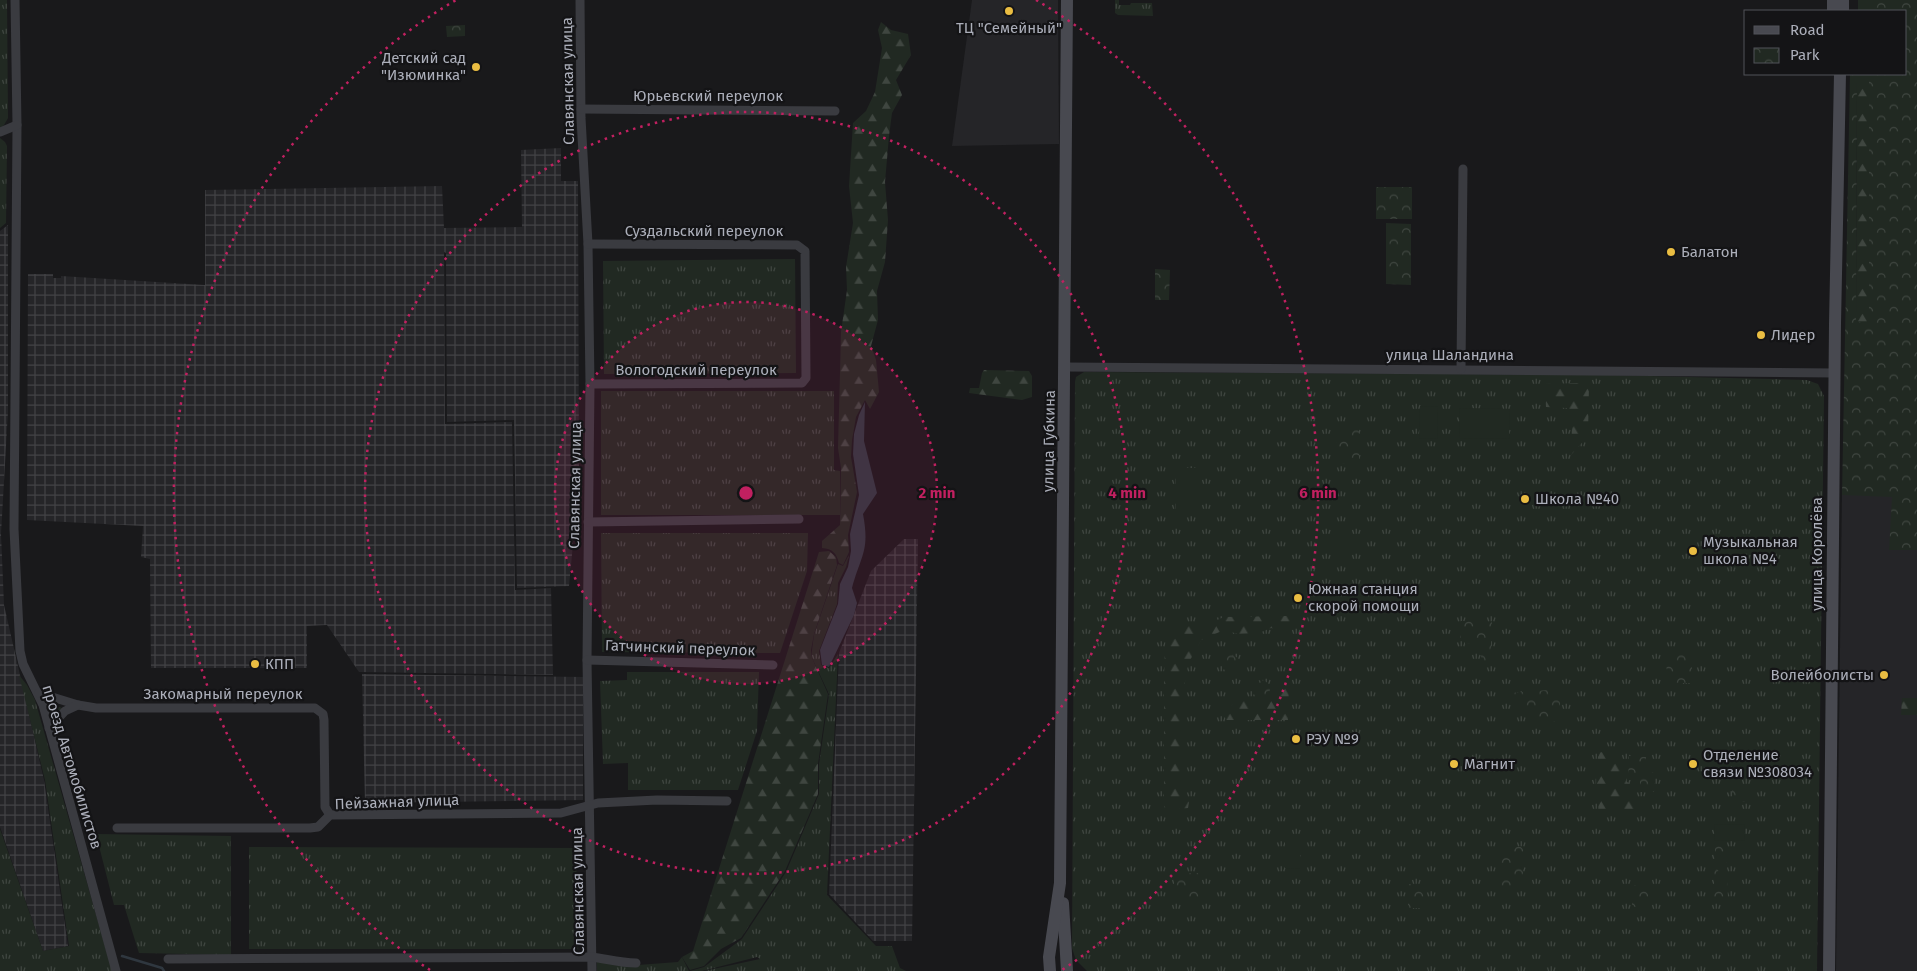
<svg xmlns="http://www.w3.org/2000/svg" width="1917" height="971" font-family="'Fira Sans',sans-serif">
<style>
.built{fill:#252528}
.industrial{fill:url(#industrial-grid)}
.grass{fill:url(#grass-tufts)}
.forest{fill:url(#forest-firs)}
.park{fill:url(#park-crowns)}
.garden{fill:#212922}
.water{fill:#2f373f}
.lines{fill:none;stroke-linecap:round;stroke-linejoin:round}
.stream{stroke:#2f373f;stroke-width:2.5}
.street{stroke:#3a3b40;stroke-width:9}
.secondary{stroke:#484950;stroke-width:12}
.ring{fill:none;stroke:#c12060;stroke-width:2.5;stroke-dasharray:2.5 5}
.poi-dot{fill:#eabd42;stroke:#141416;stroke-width:2}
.labels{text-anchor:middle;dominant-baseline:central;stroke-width:4.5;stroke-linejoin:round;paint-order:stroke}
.poi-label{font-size:15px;fill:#acafba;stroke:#141416;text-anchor:start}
.street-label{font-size:15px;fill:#acafba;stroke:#141416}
.centre{fill:#c12060;stroke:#141416;stroke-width:2.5}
.ring-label{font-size:15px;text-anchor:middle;font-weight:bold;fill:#c12060;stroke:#141416;stroke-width:4.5;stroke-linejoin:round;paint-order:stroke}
</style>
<defs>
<pattern id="industrial-grid" width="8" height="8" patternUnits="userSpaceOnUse" patternTransform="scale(1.25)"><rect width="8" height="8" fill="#252528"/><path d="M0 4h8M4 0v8" fill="none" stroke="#424245"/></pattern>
<pattern id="grass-tufts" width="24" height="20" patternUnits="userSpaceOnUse" patternTransform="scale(1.25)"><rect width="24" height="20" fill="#212922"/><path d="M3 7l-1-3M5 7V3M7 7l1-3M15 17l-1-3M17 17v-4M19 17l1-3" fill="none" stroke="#3f4640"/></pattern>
<pattern id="forest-firs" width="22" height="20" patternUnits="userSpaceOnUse" patternTransform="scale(1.25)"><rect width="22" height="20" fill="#212922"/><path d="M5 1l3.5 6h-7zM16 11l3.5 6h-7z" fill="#3f4640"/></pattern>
<pattern id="park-crowns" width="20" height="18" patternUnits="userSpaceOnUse" patternTransform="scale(1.25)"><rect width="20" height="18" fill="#212922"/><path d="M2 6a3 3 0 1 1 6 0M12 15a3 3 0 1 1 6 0" fill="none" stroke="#3f4640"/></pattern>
</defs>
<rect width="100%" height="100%" fill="#19191b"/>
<g class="built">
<polygon points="972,0 1058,0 1059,144 952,146"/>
<polygon points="1842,490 1917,493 1917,971 1836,971"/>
</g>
<g class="industrial">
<polygon points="561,148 561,181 578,181 579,480 569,586 517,588 514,420 447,422 446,253 444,252 445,424 512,422 515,590 551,588 553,675 359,672 327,625 307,626 307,668 151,668 150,559 141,557 143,526 27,520 28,274 53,274 53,278 61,278 61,276 205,285 205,190 442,186 444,228 522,227 521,150"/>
<polygon points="8,225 8,411 1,534 4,605 44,780 68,946 43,951 0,827 0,231"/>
<polygon points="904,539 918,539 912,941 873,941 829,894 839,653 871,571"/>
<polygon points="362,674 583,677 583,800 365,803"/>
</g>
<g class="grass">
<polygon points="0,0 7,0 8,118 4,125 0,128"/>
<polygon points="1115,0 1119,0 1119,5 1130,5 1131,3 1152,3 1153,16 1118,15 1115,13"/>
<polygon points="0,138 5,142 7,146 6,223 0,228"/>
<polygon points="795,259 796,373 604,374 603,261"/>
<polygon points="1084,372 1609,375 1807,380 1818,384 1824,396 1817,971 1087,971 1076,960 1072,948 1075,382 1076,377"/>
<polygon points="601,391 834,391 834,470 840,471 840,515 601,515"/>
<polygon points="601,533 808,533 807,571 780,653 602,652"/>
<polygon points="849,555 846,567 838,583 837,604 819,651 821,665 829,668 838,654 827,895 876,946 892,946 900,968 906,971 704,971 760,959 757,957 702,971 690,971 704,967 742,939 786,872 819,794 819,764 829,694 812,658 812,650 814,635 838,564 843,566"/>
<polygon points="627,672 759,672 757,731 738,790 628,790 628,763 603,764 600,681 627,680"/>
<polygon points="19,675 27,685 35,700 112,971 0,971 0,829 43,951 69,946 45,780"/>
<polygon points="48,703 62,708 51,718"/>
<polygon points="96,834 231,836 231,955 139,953 124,905 114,905"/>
<polygon points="249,847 576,848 578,949 249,949"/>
<polygon points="682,957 689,971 597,971 597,960 625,966 678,962"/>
</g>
<g class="forest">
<rect x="1858" y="0" width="23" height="11"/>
<path d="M881 22 891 30 908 34 911 55 896 80 902 95 892 113 889 136 885 182 888 220 885 262 877 291 878 320 871 346 876 360 879 392 870 409 865 400 856 417 852 440 851 457 857 492 848 535 849 552 843 565 839 563C836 553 833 549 822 548V541L840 525 841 468 838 448 840 373 841 332 847 290 846 267 853 223 849 186 853 123 866 111 875 92 882 48 878 30Z"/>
<polygon points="1857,74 1882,74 1889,450 1856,322"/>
<polygon points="984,370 1029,371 1032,376 1032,397 1022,400 969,393 970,388 979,388 982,373"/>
<polygon points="1589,383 1588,436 1571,455 1572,425 1567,424 1567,408 1546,407 1545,384"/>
<polygon points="829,551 836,557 837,565 814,634 811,650 812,658 828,694 818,764 818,794 785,871 741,938 721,949 704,966 690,970 682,957 693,951 819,552"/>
<path d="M1291 616C1290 630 1283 631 1271 628L1259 633 1238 634 1224 630 1201 640 1188 664 1181 706 1183 794 1189 802 1188 808 1170 810 1164 807V679L1165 645 1170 627 1175 623H1210L1224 617Z"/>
<path d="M1289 686 1288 720H1226L1225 717 1226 711 1241 696C1250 696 1255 701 1265 701L1280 688Z"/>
<polygon points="1902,698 1917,698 1917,715 1901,715"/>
<path d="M1599 752 1615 753 1624 762 1627 782C1639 788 1639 800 1633 811H1600C1594 799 1596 766 1599 752Z"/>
</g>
<g class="park">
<polygon points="1870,0 1917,0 1917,550 1889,550 1892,497 1842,495 1850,74 1857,74 1856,321 1869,326 1869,74 1906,74 1906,11 1870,11"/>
<polygon points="465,25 465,36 447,37 446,26"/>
<rect x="1376" y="187" width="36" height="32"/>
<polygon points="1386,223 1411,224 1411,285 1386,284"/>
<polygon points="1155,269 1170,270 1169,300 1155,300"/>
<rect x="1337" y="425" width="22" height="39"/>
<polygon points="1461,621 1492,622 1490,664 1481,663 1481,644 1465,644 1465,638 1460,638"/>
<polygon points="1666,652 1692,652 1692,683 1667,683"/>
<circle cx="1231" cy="664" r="9"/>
<circle cx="1261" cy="689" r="9"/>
<polygon points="1559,689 1561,720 1537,725 1511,693"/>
<polygon points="1629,756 1646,757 1646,772 1655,773 1654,792 1640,792 1640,780 1628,780"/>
<rect x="1732" y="788" width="13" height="14"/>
<polygon points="1715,845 1727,845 1727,873 1715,859"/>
<rect x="1501" y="847" width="22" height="41"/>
<polygon points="1714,866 1727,880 1728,899 1714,899"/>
<polygon points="1174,873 1201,873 1201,900 1174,894"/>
<rect x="1408" y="884" width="18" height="24"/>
<polygon points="1632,885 1648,885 1648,906 1632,907"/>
</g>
<g class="garden">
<polygon points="1420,406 1438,407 1437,439 1419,438"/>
<polygon points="1460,408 1510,409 1509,439 1459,438"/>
<rect x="1176" y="468" width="23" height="43"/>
<rect x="1331" y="529" width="16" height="28"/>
<polygon points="1744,824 1745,840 1715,841 1714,825"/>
<polygon points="1285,838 1300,838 1300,869 1285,868"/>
</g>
<path class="water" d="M865 402 864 441 877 493 863 514C870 551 861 555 852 588L857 603 854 615 829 667 822 665 820 650 838 604 840 584 848 567 851 551 850 534 859 495 853 454 854 434 859 415Z"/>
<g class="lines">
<polyline class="stream" points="122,956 162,968 164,971"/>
<g class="street">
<polyline points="15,0 17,125 14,529 20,651 23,664 43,705 116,971"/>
<polyline points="580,0 581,118 588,244 590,384 587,660 592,971"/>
<polyline points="581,109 835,111"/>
<polyline points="0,132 17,125"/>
<polyline points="588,244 797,245 805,251 806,378 802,383 590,384"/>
<polyline points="1066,367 1835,373"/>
<polyline points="1461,369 1463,169"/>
<polyline points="588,522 799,519"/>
<polyline points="587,660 773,665"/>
<polyline points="39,693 78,705 96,708 315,708 323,714 324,720 325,807 330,815"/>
<polyline points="49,728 65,711 78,705"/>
<polyline points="117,828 310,828 318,827 330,815 561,813 598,803 657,800 727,801"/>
<path d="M168 959 592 957C607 959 621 963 636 963"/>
</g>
<g class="secondary">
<polyline points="1833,11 1833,0"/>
<polyline points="1843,11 1843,0"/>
<polyline points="1063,903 1067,971"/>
<polyline points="1050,971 1049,957 1060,883 1067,0"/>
<polyline points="1829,971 1835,324 1840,74"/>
</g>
</g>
<circle cx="746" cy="493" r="191" fill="#c12060" fill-opacity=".12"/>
<g class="ring">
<circle cx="746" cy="493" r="191"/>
<circle cx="746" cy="493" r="381"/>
<path d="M430 970A572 572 0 0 1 456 0M1036 0A572 572 0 0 1 1062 970"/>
</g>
<g class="poi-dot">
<circle cx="1009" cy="11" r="5"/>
<circle cx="476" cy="67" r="5"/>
<circle cx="1671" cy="252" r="5"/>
<circle cx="1761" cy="335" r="5"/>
<circle cx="1525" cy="499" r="5"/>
<circle cx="1693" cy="551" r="5"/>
<circle cx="1298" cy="598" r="5"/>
<circle cx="255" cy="664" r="5"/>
<circle cx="1884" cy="675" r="5"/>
<circle cx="1296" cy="739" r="5"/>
<circle cx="1454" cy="764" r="5"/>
<circle cx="1693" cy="764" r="5"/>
</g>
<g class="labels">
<g class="poi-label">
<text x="1009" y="28" text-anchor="middle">ТЦ "Семейный"</text>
<text x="466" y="58" text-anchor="end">Детский сад<tspan x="466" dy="17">"Изюминка"</tspan></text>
<text x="1681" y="252">Балатон</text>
<text x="1771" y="335">Лидер</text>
<text x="1535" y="499">Школа №40</text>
<text x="1703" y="542">Музыкальная<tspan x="1703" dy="17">школа №4</tspan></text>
<text x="1308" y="589">Южная станция<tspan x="1308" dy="17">скорой помощи</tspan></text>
<text x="265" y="664">КПП</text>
<text x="1874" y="675" text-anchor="end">Волейболисты</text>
<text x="1306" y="739">РЭУ №9</text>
<text x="1703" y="755">Отделение<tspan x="1703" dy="17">связи №308034</tspan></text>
<text x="1464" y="764">Магнит</text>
</g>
<g class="street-label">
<text transform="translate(568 81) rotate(-91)">Славянская улица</text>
<text x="708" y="96">Юрьевский переулок</text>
<text x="704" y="231">Суздальский переулок</text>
<text x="1450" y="355">улица Шаландина</text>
<text x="696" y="370">Вологодский переулок</text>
<text transform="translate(1049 441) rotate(-89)">улица Губкина</text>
<text transform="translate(575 485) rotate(-89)">Славянская улица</text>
<text transform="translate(1817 554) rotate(-90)">улица Королёва</text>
<text transform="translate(680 648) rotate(2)">Гатчинский переулок</text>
<text x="223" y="694">Закомарный переулок</text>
<text transform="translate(72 767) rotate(73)">проезд Автомобилистов</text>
<text transform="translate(397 802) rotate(-2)">Пейзажная улица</text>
<text transform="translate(578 891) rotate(-91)">Славянская улица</text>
</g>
</g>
<circle cx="746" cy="493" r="8" class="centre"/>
<g class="ring-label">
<text x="937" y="498">2 min</text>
<text x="1127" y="498">4 min</text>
<text x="1318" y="498">6 min</text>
</g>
<rect x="1744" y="10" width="162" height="65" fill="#141416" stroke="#515258"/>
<rect x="1754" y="26" width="25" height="8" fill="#484950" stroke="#515258"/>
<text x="1790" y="35" font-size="15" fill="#acafba">Road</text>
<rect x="1754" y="48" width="25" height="15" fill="url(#park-crowns)" stroke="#515258"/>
<text x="1790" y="60" font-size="15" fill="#acafba">Park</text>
</svg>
